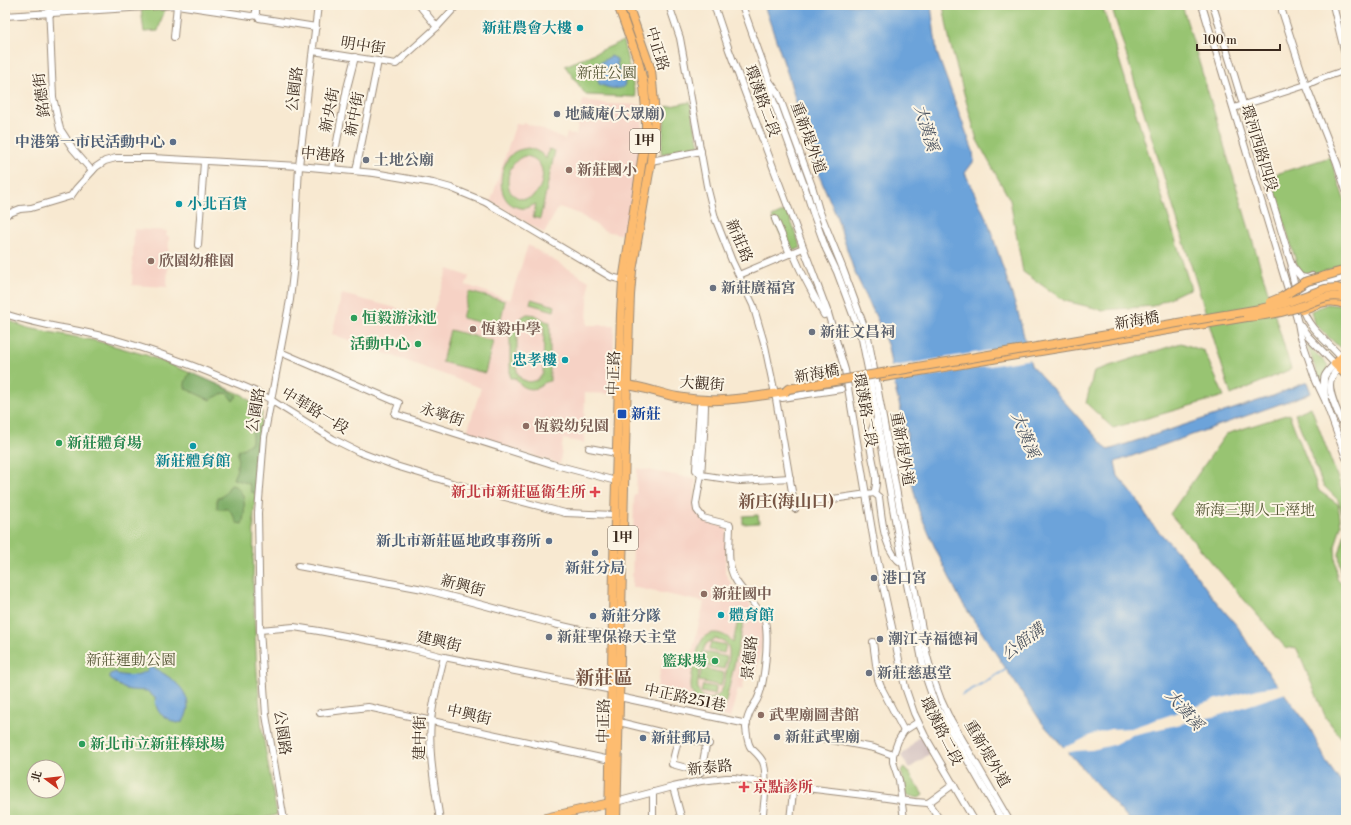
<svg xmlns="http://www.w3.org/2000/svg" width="1351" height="825" font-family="'Libre Bodoni','Noto Serif TC',serif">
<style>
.built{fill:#f6d2c5}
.industrial{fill:#d1bfbf}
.green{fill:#98c472;stroke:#6a7748;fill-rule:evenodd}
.forest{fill:#7aaa64;stroke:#5a6a41}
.water{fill:#6ca3da;stroke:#54667c}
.pier{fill:#f8e9d1}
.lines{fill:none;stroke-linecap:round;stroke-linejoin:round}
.stream{stroke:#6ca3da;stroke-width:1.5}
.minor-casing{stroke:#9a8a78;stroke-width:8}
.major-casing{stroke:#9a8a78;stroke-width:10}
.minor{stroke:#fff;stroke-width:6}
.major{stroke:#fdbc70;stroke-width:8}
.major-bridge-casing{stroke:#9a8a78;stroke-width:10;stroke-linecap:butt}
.major-bridge{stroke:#fdbc70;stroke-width:8}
.culture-dot{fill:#0f9aa8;stroke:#fcf5e5;stroke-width:1.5}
.worship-dot{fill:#6b7280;stroke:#fcf5e5;stroke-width:1.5}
.service-dot{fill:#5c6f8a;stroke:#fcf5e5;stroke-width:1.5}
.education-dot{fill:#8d6e63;stroke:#fcf5e5;stroke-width:1.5}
.leisure-dot{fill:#2e9e5b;stroke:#fcf5e5;stroke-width:1.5}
.transit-dot{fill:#1a4fb4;stroke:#fcf5e5;stroke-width:1.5}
.health-dot{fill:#e0444e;stroke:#fcf5e5;stroke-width:1.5}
.labels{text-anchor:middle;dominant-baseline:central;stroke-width:4;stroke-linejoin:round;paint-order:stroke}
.shield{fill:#fcf5e5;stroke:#75675a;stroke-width:1}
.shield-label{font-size:14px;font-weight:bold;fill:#3b2a1e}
.culture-label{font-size:15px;font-weight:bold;fill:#0d838f;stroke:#fcf5e5;text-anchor:end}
.street-label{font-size:15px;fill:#3b2a1e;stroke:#fcf5e5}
.park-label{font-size:15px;fill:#575837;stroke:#fcf5e5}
.worship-label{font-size:15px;font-weight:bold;fill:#5b616d;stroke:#fcf5e5;text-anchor:start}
.service-label{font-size:15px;font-weight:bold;fill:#4e5e75;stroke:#fcf5e5;text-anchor:end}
.education-label{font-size:15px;font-weight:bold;fill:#785e54;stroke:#fcf5e5;text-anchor:start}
.leisure-label{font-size:15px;font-weight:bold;fill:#27864d;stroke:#fcf5e5;text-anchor:start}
.transit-label{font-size:15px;font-weight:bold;fill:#164399;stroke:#fcf5e5;text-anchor:start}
.health-label{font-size:15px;font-weight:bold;fill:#be3a42;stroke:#fcf5e5;text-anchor:end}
.water-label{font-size:16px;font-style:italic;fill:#4c5460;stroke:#fcf5e5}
.quarter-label{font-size:17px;font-weight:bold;fill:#765544;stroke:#fcf5e5}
.district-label{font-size:19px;font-weight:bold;fill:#765544;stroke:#fcf5e5}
</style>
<rect width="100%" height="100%" fill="#fcf5e5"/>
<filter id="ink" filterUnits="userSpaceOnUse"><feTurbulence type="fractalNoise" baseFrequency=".025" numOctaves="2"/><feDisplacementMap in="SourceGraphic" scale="8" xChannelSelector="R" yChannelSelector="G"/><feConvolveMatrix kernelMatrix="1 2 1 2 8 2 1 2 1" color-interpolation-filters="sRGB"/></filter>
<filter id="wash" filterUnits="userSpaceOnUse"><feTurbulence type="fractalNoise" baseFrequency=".012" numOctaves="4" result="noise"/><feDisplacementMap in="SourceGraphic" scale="16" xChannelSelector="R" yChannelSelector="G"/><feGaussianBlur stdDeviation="0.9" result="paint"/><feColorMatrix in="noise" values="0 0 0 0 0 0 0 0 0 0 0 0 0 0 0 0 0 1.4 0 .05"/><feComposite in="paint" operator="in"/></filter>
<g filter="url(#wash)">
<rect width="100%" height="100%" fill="#f8e9d1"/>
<g class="built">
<polygon points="583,100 608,104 642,105 643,134 625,235 605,231 579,214 559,207 544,233 491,201 516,123 522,125 523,123 535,126 565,140 567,133 576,135"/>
<polygon points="134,229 167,231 166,236 169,236 167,287 132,285"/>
<polygon points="528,245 589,281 587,325 614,325 613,376 610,376 609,385 612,394 585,393 584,443 563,439 560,464 466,435 481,388 332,334 342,294 431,317 448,269 469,276 466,285 510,300"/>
<polygon points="637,468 696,479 694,503 702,520 727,528 725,573 731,583 748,601 762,620 764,632 757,670 747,668 742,690 738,689 730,718 654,700 665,651 691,657 704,602 632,587 634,494 636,494"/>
</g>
<polygon class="industrial" points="923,736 932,752 910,768 901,756 919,737"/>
<g class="green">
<polygon points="943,5 1102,5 1191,289 1184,291 1153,306 1103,310 1065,301 1023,272 1010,200 977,140 950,43"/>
<polygon points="1111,5 1182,5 1291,369 1231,395"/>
<polygon points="165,8 158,31 144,32 141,9"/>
<polygon points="623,41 636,97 586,95 565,66"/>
<polygon points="690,102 699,146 661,154 666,107"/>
<path d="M528 148C536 150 541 152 546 159L549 149 555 151 540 219 533 217 536 204C531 206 526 209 521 208 495 205 497 166 513 153 517 150 522 149 528 148ZM525 156C555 159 542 206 519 198 514 196 510 193 509 188 505 175 513 159 525 156Z"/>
<path d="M1330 157 1346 205V264L1312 275C1305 275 1301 274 1298 268L1270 176Z"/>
<polygon points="787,210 801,248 790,252 772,217"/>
<polygon points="469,292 505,301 499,327 462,318"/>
<polygon points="531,299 555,306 554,311 530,304"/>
<polygon points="1327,304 1346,306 1346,346 1343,348 1339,347 1314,323 1311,311"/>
<path d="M527 314C541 314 542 322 550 322V381C545 381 544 384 539 387 529 392 520 386 515 378H510V325H515L522 317ZM529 319 538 321 544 328 543 373 538 380 529 382 521 379 517 372V331L521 323Z"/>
<path d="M5 319 28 328 97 341 146 355 174 366 243 395 262 412 254 512 253 587 257 672 262 730 277 815 255 820H5ZM34 767H58V791H34Z"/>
<polygon points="450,330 493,341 485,373 442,362"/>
<polygon points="1181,343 1204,351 1224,396 1113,428 1086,403 1094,371"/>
<polygon points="1307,345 1328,365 1328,369 1320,382"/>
<polygon points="1311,407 1346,500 1346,525 1338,500 1323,485 1295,414"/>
<polygon points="1289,414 1319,491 1338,504 1341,525 1335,547 1337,579 1346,589 1346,744 1326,718 1297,649 1285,647 1170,514 1226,434"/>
<polygon points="758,515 759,523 743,524 743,516"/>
<polygon points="1346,529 1346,583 1342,580 1339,554"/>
<path d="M740 611 746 612 724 710 718 709 720 701C715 704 711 705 705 703 684 698 692 676 695 661 697 654 698 646 702 640 710 628 726 633 733 643ZM715 639C736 640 728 660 726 673 724 680 724 689 719 694 714 701 703 700 699 692 695 686 702 653 705 646 707 642 711 641 715 639Z"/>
<polygon points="711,642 726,645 724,653 709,650"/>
<polygon points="705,652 727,657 724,669 702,665"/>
<polygon points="702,668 724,673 721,686 699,681"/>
<polygon points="703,685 716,687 715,695 701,692"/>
<polygon points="905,767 923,795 919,798 906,795 901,770"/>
</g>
<g class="forest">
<path d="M190 372 226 388 237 396 233 401 227 393 221 394 210 400 186 389C183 384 187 378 190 372Z"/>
<polygon points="254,427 261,428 256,493 251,492 249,484 241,481 233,479 237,469 238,452 239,450 244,448 252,442 252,432"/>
<path d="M231 485C247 487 246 513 242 524L237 523 232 513 228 509H217V498C225 498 226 490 231 485Z"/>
</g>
<g class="water">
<polygon points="764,5 931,5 937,53 973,151 974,161 965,173 988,222 1019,316 1031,365 1108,450 1273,396 1307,382 1311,393 1115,462 1118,476 1136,498 1151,523 1185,560 1214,599 1238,627 1255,655 1309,726 1327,763 1346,790 1346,820 1129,820 1042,723 961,601 936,550 919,511 906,460 907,433 896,392 888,347 878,321 854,271 836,215 815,166 788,75"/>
<path d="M611 56 617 59C617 62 617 67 619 69 624 79 627 72 624 87 615 90 608 88 599 84L593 67Z"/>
<path d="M152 667C173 678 199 695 183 722L176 723C162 716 156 714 155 698L147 691 130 690 123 688 110 679V674L116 672 117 674C128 677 138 676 148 670L147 669Z"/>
</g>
<g class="pier">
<polygon points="1028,344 1032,359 892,382 889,367"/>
<polygon points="1280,685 1286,693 1217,716 1132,735 1113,745 1092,750 1076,751 1066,753 1061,748 1073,744 1091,735 1110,729 1131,728 1214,700 1258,689"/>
</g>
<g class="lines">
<polyline class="stream" points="962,695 1007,669"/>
</g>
</g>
<g filter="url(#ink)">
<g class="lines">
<g class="minor-casing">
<g id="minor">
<polyline points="49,5 53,97 60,129 73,149 92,171"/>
<polyline points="419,5 437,27"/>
<polyline points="669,5 680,38 707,186 715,218 732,261 753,305 765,346 776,399 795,509"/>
<polyline points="714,5 729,50 828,313 845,370 876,554 905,687 914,713 925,736 974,820"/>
<polyline points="742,5 769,80 772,97 805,188 813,213 826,249 837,272 862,339 869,374 903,564 925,675 935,704 1002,820"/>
<polyline points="1202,5 1290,296"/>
<path d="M1213 5 1292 266 1291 270C1296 290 1300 312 1313 328 1323 340 1336 350 1345 362 1340 367 1333 373 1331 379 1326 391 1341 419 1346 431"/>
<polyline points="1282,5 1282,11 1306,85 1337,163 1346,191"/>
<polyline points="1333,5 1346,58"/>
<polyline points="256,15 256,5"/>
<polyline points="5,16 177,5 251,16 256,15 259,18 316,27"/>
<polyline points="174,37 177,5"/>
<polyline points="313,51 396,64 437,27 457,5"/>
<polyline points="770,82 778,93 812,186 819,210 843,269 868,337 927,656 933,678 941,700 948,715 1009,820"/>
<polyline points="1234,108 1306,85 1317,80 1346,70"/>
<polyline points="651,161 701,151"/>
<polyline points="332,168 347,88 355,57"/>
<polyline points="356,171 378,61"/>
<polyline points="5,215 20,209 31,208 71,196 76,189 96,167 105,161 116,158 152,158 299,166 374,173 433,183 451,188 485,202 611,277 627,281"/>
<polyline points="775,219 790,254"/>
<polyline points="198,245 204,162"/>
<polyline points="793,253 800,269 824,315 828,313"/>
<polyline points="1292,266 1301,277 1307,278 1312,276"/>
<polyline points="739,275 803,248"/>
<polyline points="1294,296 1311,288 1346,277"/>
<polyline points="1293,305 1298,323 1300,334 1316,381 1325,400 1346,458"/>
<path d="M5 314C35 324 66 328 97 335 140 346 182 361 223 378 240 385 263 393 277 404L333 439 359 452 396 466 452 483 565 513 615 515"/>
<path d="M1300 325 1308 336 1335 364C1320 378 1324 378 1325 397"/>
<polyline points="280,352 399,403 395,414 552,464 616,481"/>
<polyline points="775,394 782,398 841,389"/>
<path d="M704 401 705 406 704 435 701 475 696 504 697 510 703 518 730 525C730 542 726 563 735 579 741 591 762 610 765 621 769 639 765 684 757 700 752 708 746 717 746 728 747 734 747 743 751 748 756 753 760 756 763 762 768 774 764 806 762 820"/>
<polyline points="589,448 616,453"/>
<polyline points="701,475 740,481 790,478"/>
<polyline points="701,475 696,470 700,406 704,401"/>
<path d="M874 493 879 497C882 518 883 552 903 564"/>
<path d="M874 493C883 470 859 446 877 419"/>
<polyline points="794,503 833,499 874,493"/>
<polyline points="298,566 423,589 554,624 593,633 616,636"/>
<polyline points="260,630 294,627 319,631 409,648 444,657 612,690"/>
<polyline points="873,642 878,679 881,687 904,731"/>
<polyline points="619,697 747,724"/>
<polyline points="320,713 368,707 610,760"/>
<polyline points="619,722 709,744"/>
<polyline points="800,734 874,748 893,755"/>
<polyline points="679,736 672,764 701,772 706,746"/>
<polyline points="673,787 682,820"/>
<polyline points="653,792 653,819 657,820"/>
<polyline points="616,802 673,787 701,781 726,778 734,778 765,783 872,796 915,802 928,803 954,784"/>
<polyline points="928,803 940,820"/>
<polyline points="284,820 266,715 260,630 258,513 264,437 290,300 294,264 299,166 318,5"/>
<path d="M440 820C435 788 428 754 431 721 433 700 439 678 444 657"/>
<polyline points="790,820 794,783"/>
<polyline points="904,820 899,780 893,762 893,755 898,741 904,731 918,722"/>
</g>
</g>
<g class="major-casing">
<g id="major">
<path d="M1302 310C1317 304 1331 297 1346 305"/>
<polyline points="1346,353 1335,364 1346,375"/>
<polyline points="1346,362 1346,363"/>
<polyline points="884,377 1247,317"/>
<path d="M623 385C639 385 661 394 677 397 715 404 747 398 785 392"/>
<polyline points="537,820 614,802"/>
<polyline points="609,820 615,515 621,314 623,281 646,134 646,110 644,86 638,60 618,5"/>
<path d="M616 820C621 645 623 470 630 295L632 271 651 161 655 115 651 70 628 5"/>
</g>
</g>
<use href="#minor" class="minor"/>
<use href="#major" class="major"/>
<g class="major-bridge-casing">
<g id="major-bridge">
<polyline points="1270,302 1282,297 1307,281 1346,270"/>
<path d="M1247 317C1264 316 1280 313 1296 308 1313 303 1327 292 1346 298"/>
<polyline points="785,392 788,389 1260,309 1285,303 1325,289 1337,288 1346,291"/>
</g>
</g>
<use href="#major-bridge" class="major-bridge"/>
</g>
</g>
<g class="culture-dot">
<circle cx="580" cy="28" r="4"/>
<circle cx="179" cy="204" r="4"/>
<circle cx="565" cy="360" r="4"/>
<circle cx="193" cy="446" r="4"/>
<circle cx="721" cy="615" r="4"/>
</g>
<g class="worship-dot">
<circle cx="557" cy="114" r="4"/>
<circle cx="366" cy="160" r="4"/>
<circle cx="713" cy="288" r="4"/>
<circle cx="812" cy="332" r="4"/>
<circle cx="874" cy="578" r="4"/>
<circle cx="549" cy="637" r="4"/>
<circle cx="880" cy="639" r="4"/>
<circle cx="869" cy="673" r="4"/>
<circle cx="777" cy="737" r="4"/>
</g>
<g class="service-dot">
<circle cx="173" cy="142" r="4"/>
<circle cx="549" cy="541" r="4"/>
<circle cx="595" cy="553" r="4"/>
<circle cx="593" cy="616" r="4"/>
<circle cx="643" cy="738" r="4"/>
</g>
<g class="education-dot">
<circle cx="569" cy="170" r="4"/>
<circle cx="151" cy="261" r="4"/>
<circle cx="473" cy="329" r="4"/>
<circle cx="526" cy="426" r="4"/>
<circle cx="704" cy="594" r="4"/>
<circle cx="761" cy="715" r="4"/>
</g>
<g class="leisure-dot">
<circle cx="354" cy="318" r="4"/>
<circle cx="418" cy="344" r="4"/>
<circle cx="59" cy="443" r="4"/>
<circle cx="715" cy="661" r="4"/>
<circle cx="82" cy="744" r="4"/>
</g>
<rect class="transit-dot" x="617" y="409" width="10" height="10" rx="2"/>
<g class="health-dot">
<path d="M593 486h4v4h4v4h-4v4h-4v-4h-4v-4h4z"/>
<path d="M742 781h4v4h4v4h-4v4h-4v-4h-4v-4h4z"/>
</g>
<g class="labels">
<g class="shield">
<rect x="630" y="129" width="30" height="24" rx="3"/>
<rect x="608" y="526" width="30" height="24" rx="3"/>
</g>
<g class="shield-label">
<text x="645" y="141">1甲</text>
<text x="623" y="538">1甲</text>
</g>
<g class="culture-label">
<text x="572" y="28">新莊農會大樓</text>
<text x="187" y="204" text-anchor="start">小北百貨</text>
<text x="557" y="360">忠孝樓</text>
<text x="193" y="461" text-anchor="middle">新莊體育館</text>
<text x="729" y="615" text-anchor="start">體育館</text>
</g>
<g class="street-label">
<text transform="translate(363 46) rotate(9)">明中街</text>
<text transform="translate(657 49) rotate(73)">中正路</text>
<text transform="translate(295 89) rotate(-83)">公園路</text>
<text transform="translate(42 95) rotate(-97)">銘德街</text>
<text transform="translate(762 101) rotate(70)">環漢路二段</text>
<text transform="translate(330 110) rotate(-79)">新央街</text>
<text transform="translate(355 114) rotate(-79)">新中街</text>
<text transform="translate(808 138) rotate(70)">重新堤外道</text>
<text transform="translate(1259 148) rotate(73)">環河西路四段</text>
<text transform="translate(323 155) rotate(5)">中港路</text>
<text transform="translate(739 241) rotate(67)">新莊路</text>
<text transform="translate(1137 321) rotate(-9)">新海橋</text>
<text transform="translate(614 373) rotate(-88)">中正路</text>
<text transform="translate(817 374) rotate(-10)">新海橋</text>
<text transform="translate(702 384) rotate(4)">大觀街</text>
<text transform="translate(256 410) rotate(-80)">公園路</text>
<text transform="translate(865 410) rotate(80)">環漢路二段</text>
<text transform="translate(315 411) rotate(31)">中華路一段</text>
<text transform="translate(442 415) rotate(18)">永寧街</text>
<text transform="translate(902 449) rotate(80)">重新堤外道</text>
<text transform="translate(463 586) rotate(15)">新興街</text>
<text transform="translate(439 642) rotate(13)">建興街</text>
<text transform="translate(750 658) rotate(-84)">景德路</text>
<text transform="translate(685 698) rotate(12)">中正路251巷</text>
<text transform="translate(469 715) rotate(13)">中興街</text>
<text transform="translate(604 721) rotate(-89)">中正路</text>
<text transform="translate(941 731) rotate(63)">環漢路二段</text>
<text transform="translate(282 733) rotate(82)">公園路</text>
<text transform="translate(420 738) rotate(-89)">建中街</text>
<text transform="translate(987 754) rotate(60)">重新堤外道</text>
<text transform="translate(710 768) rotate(-6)">新泰路</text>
</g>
<g class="park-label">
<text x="607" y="73">新莊公園</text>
<text x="1255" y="510">新海三期人工溼地</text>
<text x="131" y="660">新莊運動公園</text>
</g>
<g class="worship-label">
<text x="565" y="114">地藏庵(大眾廟)</text>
<text x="374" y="160">土地公廟</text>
<text x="721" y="288">新莊廣福宮</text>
<text x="820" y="332">新莊文昌祠</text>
<text x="882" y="578">港口宮</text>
<text x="557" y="637">新莊聖保祿天主堂</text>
<text x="888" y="639">潮江寺福德祠</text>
<text x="877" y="673">新莊慈惠堂</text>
<text x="785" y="737">新莊武聖廟</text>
</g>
<g class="service-label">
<text x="165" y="142">中港第一市民活動中心</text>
<text x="541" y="541">新北市新莊區地政事務所</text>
<text x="595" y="568" text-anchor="middle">新莊分局</text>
<text x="601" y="616" text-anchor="start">新莊分隊</text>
<text x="651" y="738" text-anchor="start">新莊郵局</text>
</g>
<g class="education-label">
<text x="577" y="170">新莊國小</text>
<text x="159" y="261">欣園幼稚園</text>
<text x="481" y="329">恆毅中學</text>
<text x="534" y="426">恆毅幼兒園</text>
<text x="712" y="594">新莊國中</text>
<text x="769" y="715">武聖廟圖書館</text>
</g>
<g class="leisure-label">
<text x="362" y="318">恒毅游泳池</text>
<text x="410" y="344" text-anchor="end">活動中心</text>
<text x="67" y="443">新莊體育場</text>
<text x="707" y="661" text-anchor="end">籃球場</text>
<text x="90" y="744">新北市立新莊棒球場</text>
</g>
<g class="transit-label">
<text x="631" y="414">新莊</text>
</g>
<g class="health-label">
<text x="586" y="492">新北市新莊區衛生所</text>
<text x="753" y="787" text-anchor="start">京點診所</text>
</g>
<g class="water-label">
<text transform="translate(926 128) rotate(73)">大漢溪</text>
<text transform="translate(1025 435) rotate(68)">大漢溪</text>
<text transform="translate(1023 642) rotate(-37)">公館溝</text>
<text transform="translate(1184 710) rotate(49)">大漢溪</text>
</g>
<g class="quarter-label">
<text x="786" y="502">新庄(海山口)</text>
</g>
<g class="district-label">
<text x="604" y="678">新莊區</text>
</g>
</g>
<rect width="1351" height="825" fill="none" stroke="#fcf5e5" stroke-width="20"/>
<g transform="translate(46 779) rotate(285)"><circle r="19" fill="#fcf5e5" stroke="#afa495"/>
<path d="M0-3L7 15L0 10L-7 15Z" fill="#c8321e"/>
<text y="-6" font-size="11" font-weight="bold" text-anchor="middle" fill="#3b2a1e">北</text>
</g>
<path d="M1197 44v6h83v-6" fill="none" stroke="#3b2a1e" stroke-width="2"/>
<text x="1203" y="44" font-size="12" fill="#3b2a1e" stroke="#fcf5e5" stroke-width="3" paint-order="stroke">100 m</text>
</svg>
